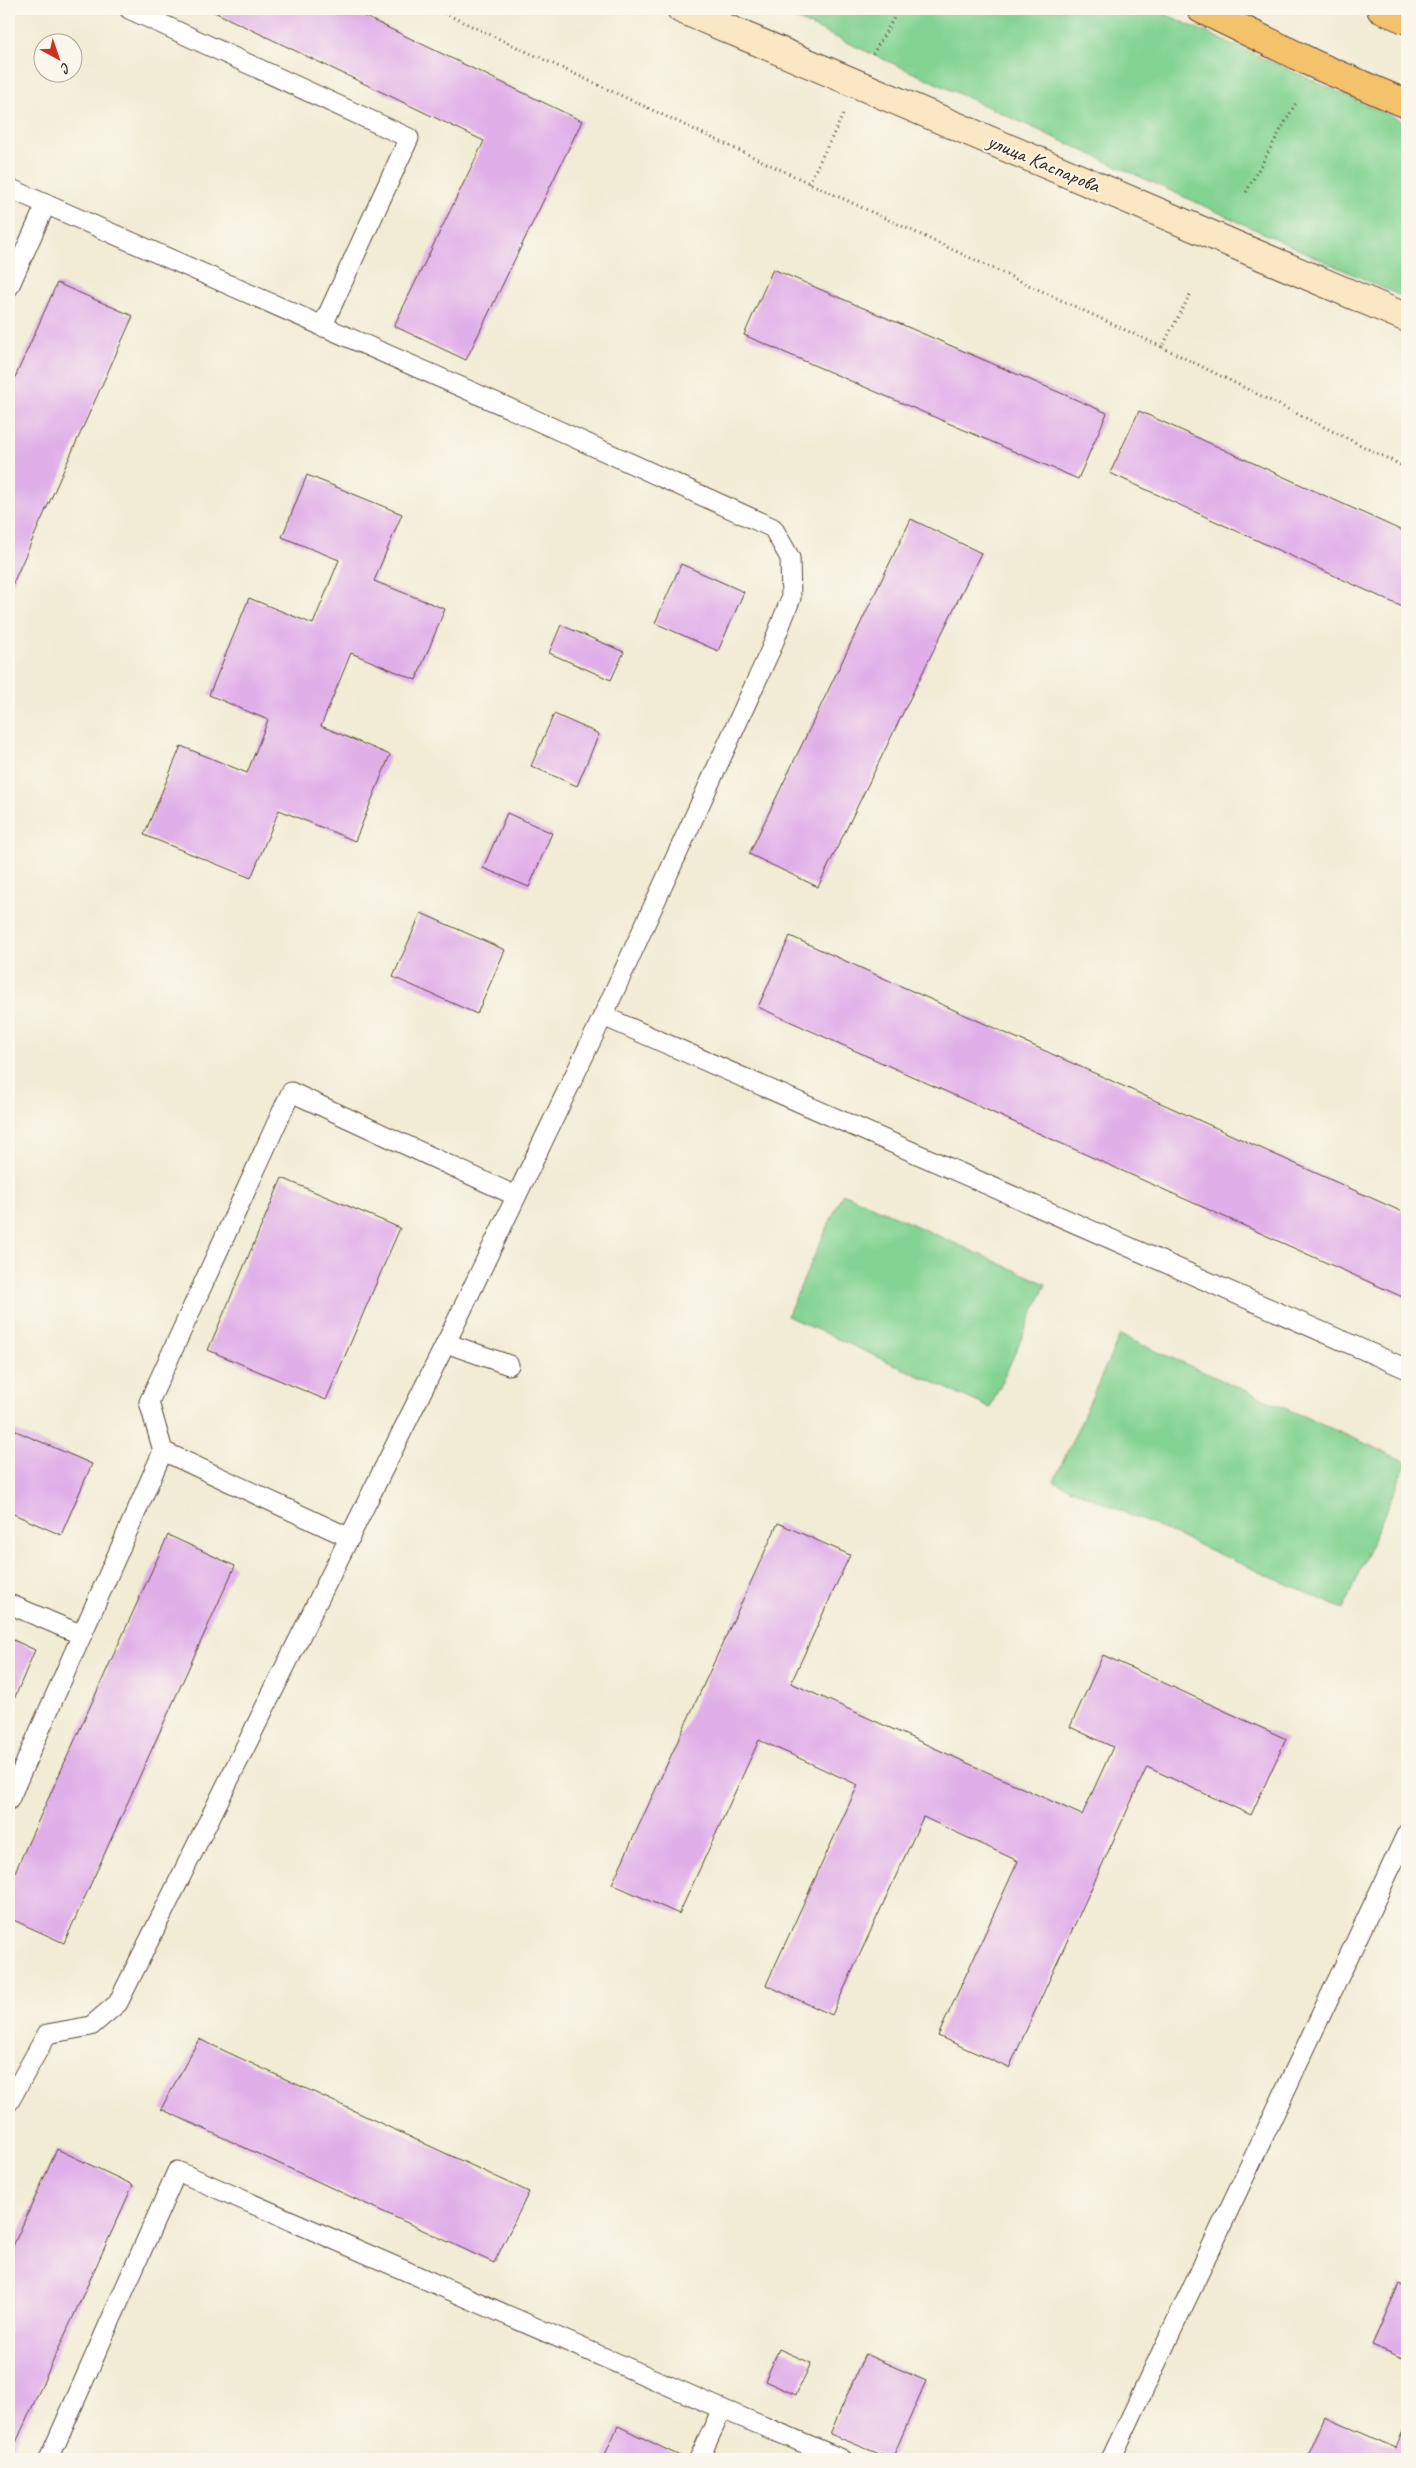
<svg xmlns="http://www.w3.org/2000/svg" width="1416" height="2468" font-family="Caveat,sans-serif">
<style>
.green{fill:#83d393;stroke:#5f7e58}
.building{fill:#e0afe9}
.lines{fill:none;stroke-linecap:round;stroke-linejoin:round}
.lane-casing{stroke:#564739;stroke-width:21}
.secondary-casing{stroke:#564739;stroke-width:30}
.primary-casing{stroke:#564739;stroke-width:30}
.path{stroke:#564739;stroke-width:3;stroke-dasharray:1 4;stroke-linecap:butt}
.lane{stroke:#fff;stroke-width:19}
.secondary{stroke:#fae7c3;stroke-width:28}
.primary{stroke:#f3c26a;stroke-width:28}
.labels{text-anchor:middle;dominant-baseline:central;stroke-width:4;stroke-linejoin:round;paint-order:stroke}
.street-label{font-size:21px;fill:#3b2a1e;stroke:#fbf7ec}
</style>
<rect width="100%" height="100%" fill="#fbf7ec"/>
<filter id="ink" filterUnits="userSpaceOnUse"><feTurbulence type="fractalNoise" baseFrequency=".02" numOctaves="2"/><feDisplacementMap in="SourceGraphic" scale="10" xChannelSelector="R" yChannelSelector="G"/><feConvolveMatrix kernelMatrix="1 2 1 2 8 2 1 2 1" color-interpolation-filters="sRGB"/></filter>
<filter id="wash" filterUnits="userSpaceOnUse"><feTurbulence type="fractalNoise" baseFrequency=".0096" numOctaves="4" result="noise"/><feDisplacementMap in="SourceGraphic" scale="20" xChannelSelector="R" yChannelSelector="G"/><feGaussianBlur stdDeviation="1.12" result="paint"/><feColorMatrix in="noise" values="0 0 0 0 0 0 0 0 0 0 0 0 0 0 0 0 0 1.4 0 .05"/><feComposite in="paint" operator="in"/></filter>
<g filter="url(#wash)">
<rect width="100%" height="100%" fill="#f2ecd5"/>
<g class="green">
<polygon points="774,9 1154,9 1407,123 1407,299"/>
<polygon points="843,1193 1046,1284 990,1408 787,1316"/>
<polygon points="1120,1335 1407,1462 1343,1609 1054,1481"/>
</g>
<g id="blocks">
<g class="building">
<polygon points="208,9 349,9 582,121 466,360 394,326 484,141"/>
<polygon points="773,269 1107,413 1078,479 744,335"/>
<polygon points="57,283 133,316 9,592 9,391"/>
<polygon points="1139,411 1407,533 1407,609 1110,473"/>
<polygon points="307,475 402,514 374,581 445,609 416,680 351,653 321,726 390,755 355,841 279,810 251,878 144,835 181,746 247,773 268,720 209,695 249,598 313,624 339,560 282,537"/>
<polygon points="911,519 981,553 818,887 749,854"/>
<polygon points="681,564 744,592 718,651 655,623"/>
<polygon points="561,625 624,652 611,680 549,653"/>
<polygon points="554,714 599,734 577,786 531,766"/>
<polygon points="507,813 552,833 529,887 483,868"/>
<polygon points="421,913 505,950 477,1014 393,977"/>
<polygon points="790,936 1407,1214 1407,1299 758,1007"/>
<polygon points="282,1178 400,1228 326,1400 208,1350"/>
<polygon points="9,1428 92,1464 61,1535 9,1512"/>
<polygon points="778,1523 850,1555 791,1683 1082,1815 1113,1747 1070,1727 1103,1655 1286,1739 1251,1815 1147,1767 1009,2068 938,2036 1018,1861 923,1817 832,2015 766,1985 858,1785 759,1740 679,1914 612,1884"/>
<polygon points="168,1535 235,1566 64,1943 9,1918 9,1885"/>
<polygon points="9,1638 35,1650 9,1711"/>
<polygon points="199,2039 529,2192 494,2263 161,2109"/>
<polygon points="57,2149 133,2185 9,2458 9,2255"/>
<polygon points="1399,2284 1407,2288 1407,2360 1372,2345"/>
<polygon points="779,2349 811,2363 796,2395 765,2381"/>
<polygon points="865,2354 926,2381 892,2459 830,2434"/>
<polygon points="1325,2417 1396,2448 1407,2423 1407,2459 1306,2459"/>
<polygon points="618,2426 686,2459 603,2459"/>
</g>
</g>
</g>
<g filter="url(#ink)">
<use href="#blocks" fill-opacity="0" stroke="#564739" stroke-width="1"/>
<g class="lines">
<g class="lane-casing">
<g id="lane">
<polyline points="129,9 409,138 322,327"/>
<polyline points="9,188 520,413 773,528 790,558 791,598 771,649 603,1016 446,1343 118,2003 91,2026 47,2034 9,2102"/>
<polyline points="9,287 46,204"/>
<polyline points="603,1016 1407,1369"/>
<polyline points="446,1343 509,1365"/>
<polyline points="163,1451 149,1402 291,1092 516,1196"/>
<polyline points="9,1604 82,1635"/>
<polyline points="9,1800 163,1451 350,1538"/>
<polyline points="49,2459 177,2171 722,2409 842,2459"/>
<polyline points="699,2459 722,2409"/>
<polyline points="1111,2459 1407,1833"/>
</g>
</g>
<g class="secondary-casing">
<polyline id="secondary" points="681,9 1407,318"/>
</g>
<g class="primary-casing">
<g id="primary">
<polyline points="1201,9 1316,65 1407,104"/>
<polyline points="1381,9 1407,20"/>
</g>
</g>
<g class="path">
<polyline points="435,9 1162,347 1191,293"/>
<polyline points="873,54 899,9"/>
<polyline points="809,183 843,115"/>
<polyline points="1246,192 1297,101"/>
<polyline points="1162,347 1407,468"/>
</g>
<use href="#lane" class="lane"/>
<use href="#secondary" class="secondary"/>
<use href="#primary" class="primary"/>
</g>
</g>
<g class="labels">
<g class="street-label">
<text transform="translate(1044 163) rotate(23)">улица Каспарова</text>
</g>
</g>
<rect width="1416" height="2468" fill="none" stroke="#fbf7ec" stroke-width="30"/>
<g transform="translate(58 58) rotate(140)"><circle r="24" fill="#fbf7ec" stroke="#aea59a"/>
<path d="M0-4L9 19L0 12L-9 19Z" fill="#c8321e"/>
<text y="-8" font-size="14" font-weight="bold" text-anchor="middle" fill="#3b2a1e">С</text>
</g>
</svg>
